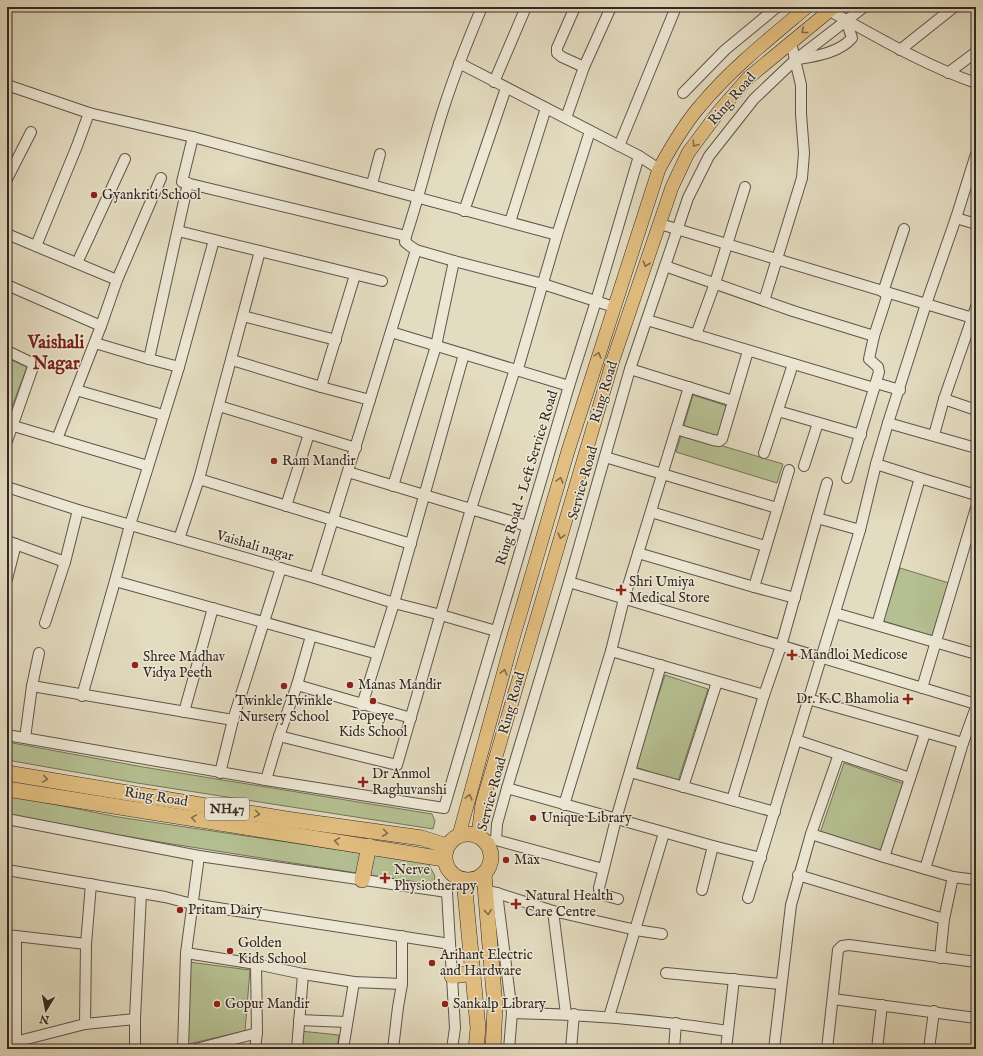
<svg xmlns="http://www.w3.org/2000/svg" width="983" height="1056" font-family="'IM FELL English',serif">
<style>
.green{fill:#b5c092;stroke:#74745a}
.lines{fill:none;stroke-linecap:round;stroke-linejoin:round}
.minor-casing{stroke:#60554a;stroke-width:12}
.major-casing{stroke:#342823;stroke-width:14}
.highway-casing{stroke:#342823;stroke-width:16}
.minor{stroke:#ede8d6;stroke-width:10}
.major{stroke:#e2be80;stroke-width:13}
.highway{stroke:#e2be80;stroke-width:15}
.oneway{stroke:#826c4d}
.poi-dot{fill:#8f2418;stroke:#ede8d6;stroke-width:1.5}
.labels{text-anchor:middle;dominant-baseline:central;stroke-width:3;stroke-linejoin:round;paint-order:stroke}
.shield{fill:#ede8d6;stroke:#6c6259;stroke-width:1}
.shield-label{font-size:13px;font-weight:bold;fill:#342823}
.street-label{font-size:14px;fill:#342823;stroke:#ede8d6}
.poi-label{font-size:14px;fill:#342823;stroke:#ede8d6;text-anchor:start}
.district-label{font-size:18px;font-weight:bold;fill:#7a1f14;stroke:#ede8d6}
</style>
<rect width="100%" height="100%" fill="#e4dcc0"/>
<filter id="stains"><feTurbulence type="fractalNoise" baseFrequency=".005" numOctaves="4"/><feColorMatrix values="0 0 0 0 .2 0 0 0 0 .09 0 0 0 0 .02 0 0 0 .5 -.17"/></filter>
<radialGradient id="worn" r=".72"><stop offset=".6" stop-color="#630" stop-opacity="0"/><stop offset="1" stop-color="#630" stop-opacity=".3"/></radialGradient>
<g class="green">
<polygon points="7,358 27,367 7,420"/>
<polygon points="693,395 727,406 716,444 783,464 777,483 676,452"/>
<polygon points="900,568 949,583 932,636 883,621"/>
<polygon points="665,675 708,689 678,781 635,767"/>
<polygon points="7,742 143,767 432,814 435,821 433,829 137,783 7,760"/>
<polygon points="844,763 904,784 881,853 820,833"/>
<polygon points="7,795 118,817 428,863 435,876 433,885 172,844 7,816"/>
<polygon points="7,938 12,939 13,1030 7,1031"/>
<polygon points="189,962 250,970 245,1031 184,1045"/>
<polygon points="300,1031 339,1035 337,1049 299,1049"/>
</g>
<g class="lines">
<g class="minor-casing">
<g id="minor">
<path d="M482 7C468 40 455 73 444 107 430 150 420 194 406 236L405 242 410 246 416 250 454 261 543 284 614 307"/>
<polyline points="575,7 557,48 557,53 562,57 584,67"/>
<path d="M830 11C877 37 924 65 976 83"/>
<polyline points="900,50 954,7"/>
<path d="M798 59C816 56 839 53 852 38L846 20"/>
<polyline points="459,63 639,156 659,169"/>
<polyline points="948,73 976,52"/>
<polyline points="494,82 526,7"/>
<polyline points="7,85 89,113 193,137 557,235"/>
<polyline points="683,93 725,50 777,7"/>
<polyline points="566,118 584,67 611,7"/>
<polyline points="193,137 182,182 406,236"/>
<polyline points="619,146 676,7"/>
<polyline points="7,179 31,132"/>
<polyline points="372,184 380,154"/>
<polyline points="464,211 506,88"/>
<polyline points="956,218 976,224"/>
<polyline points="510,222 546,108"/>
<polyline points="660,224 976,319"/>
<polyline points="178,231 382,281"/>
<polyline points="7,234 117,280"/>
<polyline points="36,246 77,146 89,113"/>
<polyline points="77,263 125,159"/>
<polyline points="665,266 793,311 874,336 888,293"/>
<polyline points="7,285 101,326"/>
<polyline points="883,292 904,229"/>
<polyline points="764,301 802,178 804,153 801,114 801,85 795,60 864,7"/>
<polyline points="243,316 336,340"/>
<polyline points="647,320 874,388"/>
<polyline points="391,332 569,386"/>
<polyline points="696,335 715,283 745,187"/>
<polyline points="95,343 149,359 179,367"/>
<polyline points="7,351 34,364 7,441"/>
<polyline points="149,359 188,183"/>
<polyline points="232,360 321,387 370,400"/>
<polyline points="519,365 557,235 590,131"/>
<polyline points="630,369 733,401"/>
<polyline points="876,383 900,390"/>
<polyline points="321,387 355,275"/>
<polyline points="76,390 163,415"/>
<polyline points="944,399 976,410"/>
<polyline points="219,406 356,448"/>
<polyline points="778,411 861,435"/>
<polyline points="888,423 976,448"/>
<polyline points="7,424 148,466"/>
<polyline points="676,429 713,440 719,441 722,439 748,351"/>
<polyline points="934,435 944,399 976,307"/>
<polyline points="57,439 101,326 117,280 161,178"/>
<polyline points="764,453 793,364"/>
<polyline points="605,457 777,508"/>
<polyline points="876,464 920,478 976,495"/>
<polyline points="804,466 818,423"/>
<polyline points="348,472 527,526"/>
<polyline points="847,478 879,372 878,367 869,359 874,336"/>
<polyline points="199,479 411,544"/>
<polyline points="393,486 436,346 454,261"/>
<polyline points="7,487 78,510 315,578 394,603 441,615 496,631"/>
<polyline points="286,506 309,434"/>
<polyline points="651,512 765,546"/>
<polyline points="817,518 860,530"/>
<polyline points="179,539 199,479 260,251"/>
<polyline points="7,541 65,562"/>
<polyline points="638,553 754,587 795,598"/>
<polyline points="315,578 416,250"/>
<polyline points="7,579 16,544"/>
<polyline points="115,581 378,654"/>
<polyline points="569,582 976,704"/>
<polyline points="754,587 789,470"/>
<polyline points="835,613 976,654"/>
<polyline points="45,623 65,562 78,510"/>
<polyline points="877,625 920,478"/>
<polyline points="611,651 764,695"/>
<polyline points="297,685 411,718"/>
<polyline points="32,686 233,720"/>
<polyline points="922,688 976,508"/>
<polyline points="82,696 115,581 130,525 179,367 214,240"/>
<polyline points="808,699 963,743"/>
<polyline points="362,705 394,603 464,354"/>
<polyline points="184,712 213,608"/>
<polyline points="7,735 266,780 444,808 569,386 596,301 639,156"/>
<polyline points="279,736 397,765 471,509 515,369"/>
<polyline points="25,738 32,686 39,653"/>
<polyline points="796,740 910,778"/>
<polyline points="630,772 775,812"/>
<polyline points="220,773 233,720 281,568"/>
<polyline points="266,780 279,736 297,685 311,636"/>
<polyline points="683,787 717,682"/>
<polyline points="507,788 713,846 761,858"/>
<polyline points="732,800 764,695 781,646 827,483"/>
<polyline points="564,805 611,651 624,599 689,387"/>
<polyline points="7,819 199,856 447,892 455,1028 452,1049"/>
<polyline points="811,834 884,857 953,877 976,880"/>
<polyline points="496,840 603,869"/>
<polyline points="487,842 496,840 497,824 507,788 569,582 630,369 688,198 709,156 754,99 795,60 791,42"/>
<polyline points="884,857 925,733"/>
<polyline points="925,869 963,743 976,707"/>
<polyline points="7,870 165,897 192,904 450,944"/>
<polyline points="798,875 944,919"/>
<polyline points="702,890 713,846"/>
<polyline points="492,892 497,893 512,1013 509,1049"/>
<polyline points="497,893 553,911 636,930 662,934"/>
<polyline points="748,898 860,530 876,464 888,423 926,304 956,218 976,154"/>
<polyline points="618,899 600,894 599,888 616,819 661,665"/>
<polyline points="553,911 566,1014"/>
<polyline points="7,935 86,944"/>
<polyline points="186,953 256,964 303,974 354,982 402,984"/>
<polyline points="940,958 944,919 953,877"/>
<polyline points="666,973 781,984"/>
<polyline points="833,999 976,1018"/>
<path d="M512 1013C585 1014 656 1020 728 1031"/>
<polyline points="609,1017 664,833"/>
<polyline points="299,1020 347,1022"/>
<polyline points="85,1024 86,944 91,884"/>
<polyline points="16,1042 16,936"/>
<polyline points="7,1044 85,1024 135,1019"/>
<polyline points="135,1049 135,1019 141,893"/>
<polyline points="183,1049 186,953 199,856"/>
<polyline points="196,1049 257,1033"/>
<polyline points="255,1049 257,1033 256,964"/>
<polyline points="297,1049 303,974"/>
<polyline points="343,1049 354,982"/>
<polyline points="393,1049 398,1007 402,984 402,936"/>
<polyline points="571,1049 574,1014"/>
<polyline points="674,1049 676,1023"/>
<polyline points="726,1049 734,979"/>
<polyline points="774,1049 791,905 811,834 839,754"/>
<polyline points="827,1049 838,950 842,946 849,945 976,962"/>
<polyline points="877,1049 882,1005"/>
<polyline points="929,1049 934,1011"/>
</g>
</g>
<g class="major-casing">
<g id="major">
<path d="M459 835 510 649 568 451 659 169C671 147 684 124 701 105 732 68 770 38 807 7"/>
<polyline points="478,835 482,804 613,360 672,187 688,153 720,110 748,78 834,7"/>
</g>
</g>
<g class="highway-casing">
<g id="highway">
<polyline points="7,773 286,819 422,838 447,846"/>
<polyline points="7,789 444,859"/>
<circle cx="468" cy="857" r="23"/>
<polyline points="484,874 495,1006 493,1049"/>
<polyline points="362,880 369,846"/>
<polyline points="464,880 478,1028 476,1049"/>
<polyline points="452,976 473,973"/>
</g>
</g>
<use href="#minor" class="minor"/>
<use href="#major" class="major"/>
<use href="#highway" class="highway"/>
</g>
<defs><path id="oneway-chevron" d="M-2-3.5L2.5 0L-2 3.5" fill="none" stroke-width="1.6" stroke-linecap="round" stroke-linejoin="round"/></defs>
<g class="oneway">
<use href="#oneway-chevron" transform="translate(804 31) rotate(141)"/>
<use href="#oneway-chevron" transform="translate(695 144) rotate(126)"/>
<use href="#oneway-chevron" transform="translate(646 264) rotate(109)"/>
<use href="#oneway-chevron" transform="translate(598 355) rotate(-72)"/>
<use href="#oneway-chevron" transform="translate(560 480) rotate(-74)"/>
<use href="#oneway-chevron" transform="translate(561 536) rotate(106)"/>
<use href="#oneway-chevron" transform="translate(504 672) rotate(-75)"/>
<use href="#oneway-chevron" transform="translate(45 779) rotate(9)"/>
<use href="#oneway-chevron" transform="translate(469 797) rotate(-75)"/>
<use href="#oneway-chevron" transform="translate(257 814) rotate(9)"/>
<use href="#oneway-chevron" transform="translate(194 818) rotate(-171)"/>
<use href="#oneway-chevron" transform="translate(385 833) rotate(8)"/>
<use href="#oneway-chevron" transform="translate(337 841) rotate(-171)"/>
<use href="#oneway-chevron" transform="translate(488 912) rotate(84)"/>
</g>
<g class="poi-dot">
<circle cx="94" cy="195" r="4"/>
<circle cx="274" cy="461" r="4"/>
<path d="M619 584h4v4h4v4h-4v4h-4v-4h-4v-4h4z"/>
<path d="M790 649h4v4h4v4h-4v4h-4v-4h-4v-4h4z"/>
<circle cx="135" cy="665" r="4"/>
<circle cx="350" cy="685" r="4"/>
<circle cx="284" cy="686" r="4"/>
<path d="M906 693h4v4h4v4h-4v4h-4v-4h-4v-4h4z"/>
<circle cx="373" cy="701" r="4"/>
<path d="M361 776h4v4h4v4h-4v4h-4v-4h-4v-4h4z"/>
<circle cx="533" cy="818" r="4"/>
<circle cx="506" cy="860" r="4"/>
<path d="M383 872h4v4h4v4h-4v4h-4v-4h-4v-4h4z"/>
<path d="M514 898h4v4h4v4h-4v4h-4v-4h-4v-4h4z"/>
<circle cx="180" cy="910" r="4"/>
<circle cx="230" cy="951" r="4"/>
<circle cx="432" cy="963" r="4"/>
<circle cx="217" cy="1004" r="4"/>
<circle cx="445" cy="1004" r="4"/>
</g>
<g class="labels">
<rect class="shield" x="205" y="798" width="44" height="22" rx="3"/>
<g class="shield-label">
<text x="227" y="809">NH47</text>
</g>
<g class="street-label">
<text transform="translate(732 99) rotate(-49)">Ring Road</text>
<text transform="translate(604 392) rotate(-73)">Ring Road</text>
<text transform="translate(527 478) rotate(-73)">Ring Road - Left Service Road</text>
<text transform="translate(583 483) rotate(-74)">Service Road</text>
<text transform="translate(255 546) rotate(16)">Vaishali nagar</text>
<text transform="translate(512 703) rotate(-74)">Ring Road</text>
<text transform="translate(492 794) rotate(-75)">Service Road</text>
<text transform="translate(156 797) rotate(9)">Ring Road</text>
</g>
<g class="poi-label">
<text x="102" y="195">Gyankriti School</text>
<text x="282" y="461">Ram Mandir</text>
<text x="629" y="582">Shri Umiya<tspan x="629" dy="16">Medical Store</tspan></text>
<text x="800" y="655">Mandloi Medicose</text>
<text x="143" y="657">Shree Madhav<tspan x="143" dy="16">Vidya Peeth</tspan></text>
<text x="358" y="685">Manas Mandir</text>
<text x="899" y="699" text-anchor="end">Dr. K.C Bhamolia</text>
<text x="284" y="701" text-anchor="middle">Twinkle Twinkle<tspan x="284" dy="16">Nursery School</tspan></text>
<text x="373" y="716" text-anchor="middle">Popeye<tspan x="373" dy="16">Kids School</tspan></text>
<text x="372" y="774">Dr Anmol<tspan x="372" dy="16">Raghuvanshi</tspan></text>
<text x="541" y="818">Unique Library</text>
<text x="514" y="860">Max</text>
<text x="394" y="870">Nerve<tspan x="394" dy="16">Physiotherapy</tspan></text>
<text x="525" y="896">Natural Health<tspan x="525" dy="16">Care Centre</tspan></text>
<text x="188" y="910">Pritam Dairy</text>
<text x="238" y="943">Golden<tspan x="238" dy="16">Kids School</tspan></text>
<text x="440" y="955">Arihant Electric<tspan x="440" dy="16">and Hardware</tspan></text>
<text x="225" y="1004">Gopur Mandir</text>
<text x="453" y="1004">Sankalp Library</text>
</g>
<g class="district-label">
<text x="56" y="343">Vaishali<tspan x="56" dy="21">Nagar</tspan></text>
</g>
</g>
<rect width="983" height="1056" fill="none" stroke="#e4dcc0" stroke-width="24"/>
<rect x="8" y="8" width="967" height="1040" fill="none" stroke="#342823" stroke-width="2"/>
<rect x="12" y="12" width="959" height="1032" fill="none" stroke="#342823"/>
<g transform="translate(46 1010) rotate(190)" stroke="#ede8d6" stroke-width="3" paint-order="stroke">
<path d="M0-3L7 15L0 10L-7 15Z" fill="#342823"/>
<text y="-6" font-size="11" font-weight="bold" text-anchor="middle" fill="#342823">N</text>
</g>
<rect width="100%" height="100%" filter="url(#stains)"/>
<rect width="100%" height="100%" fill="url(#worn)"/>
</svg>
